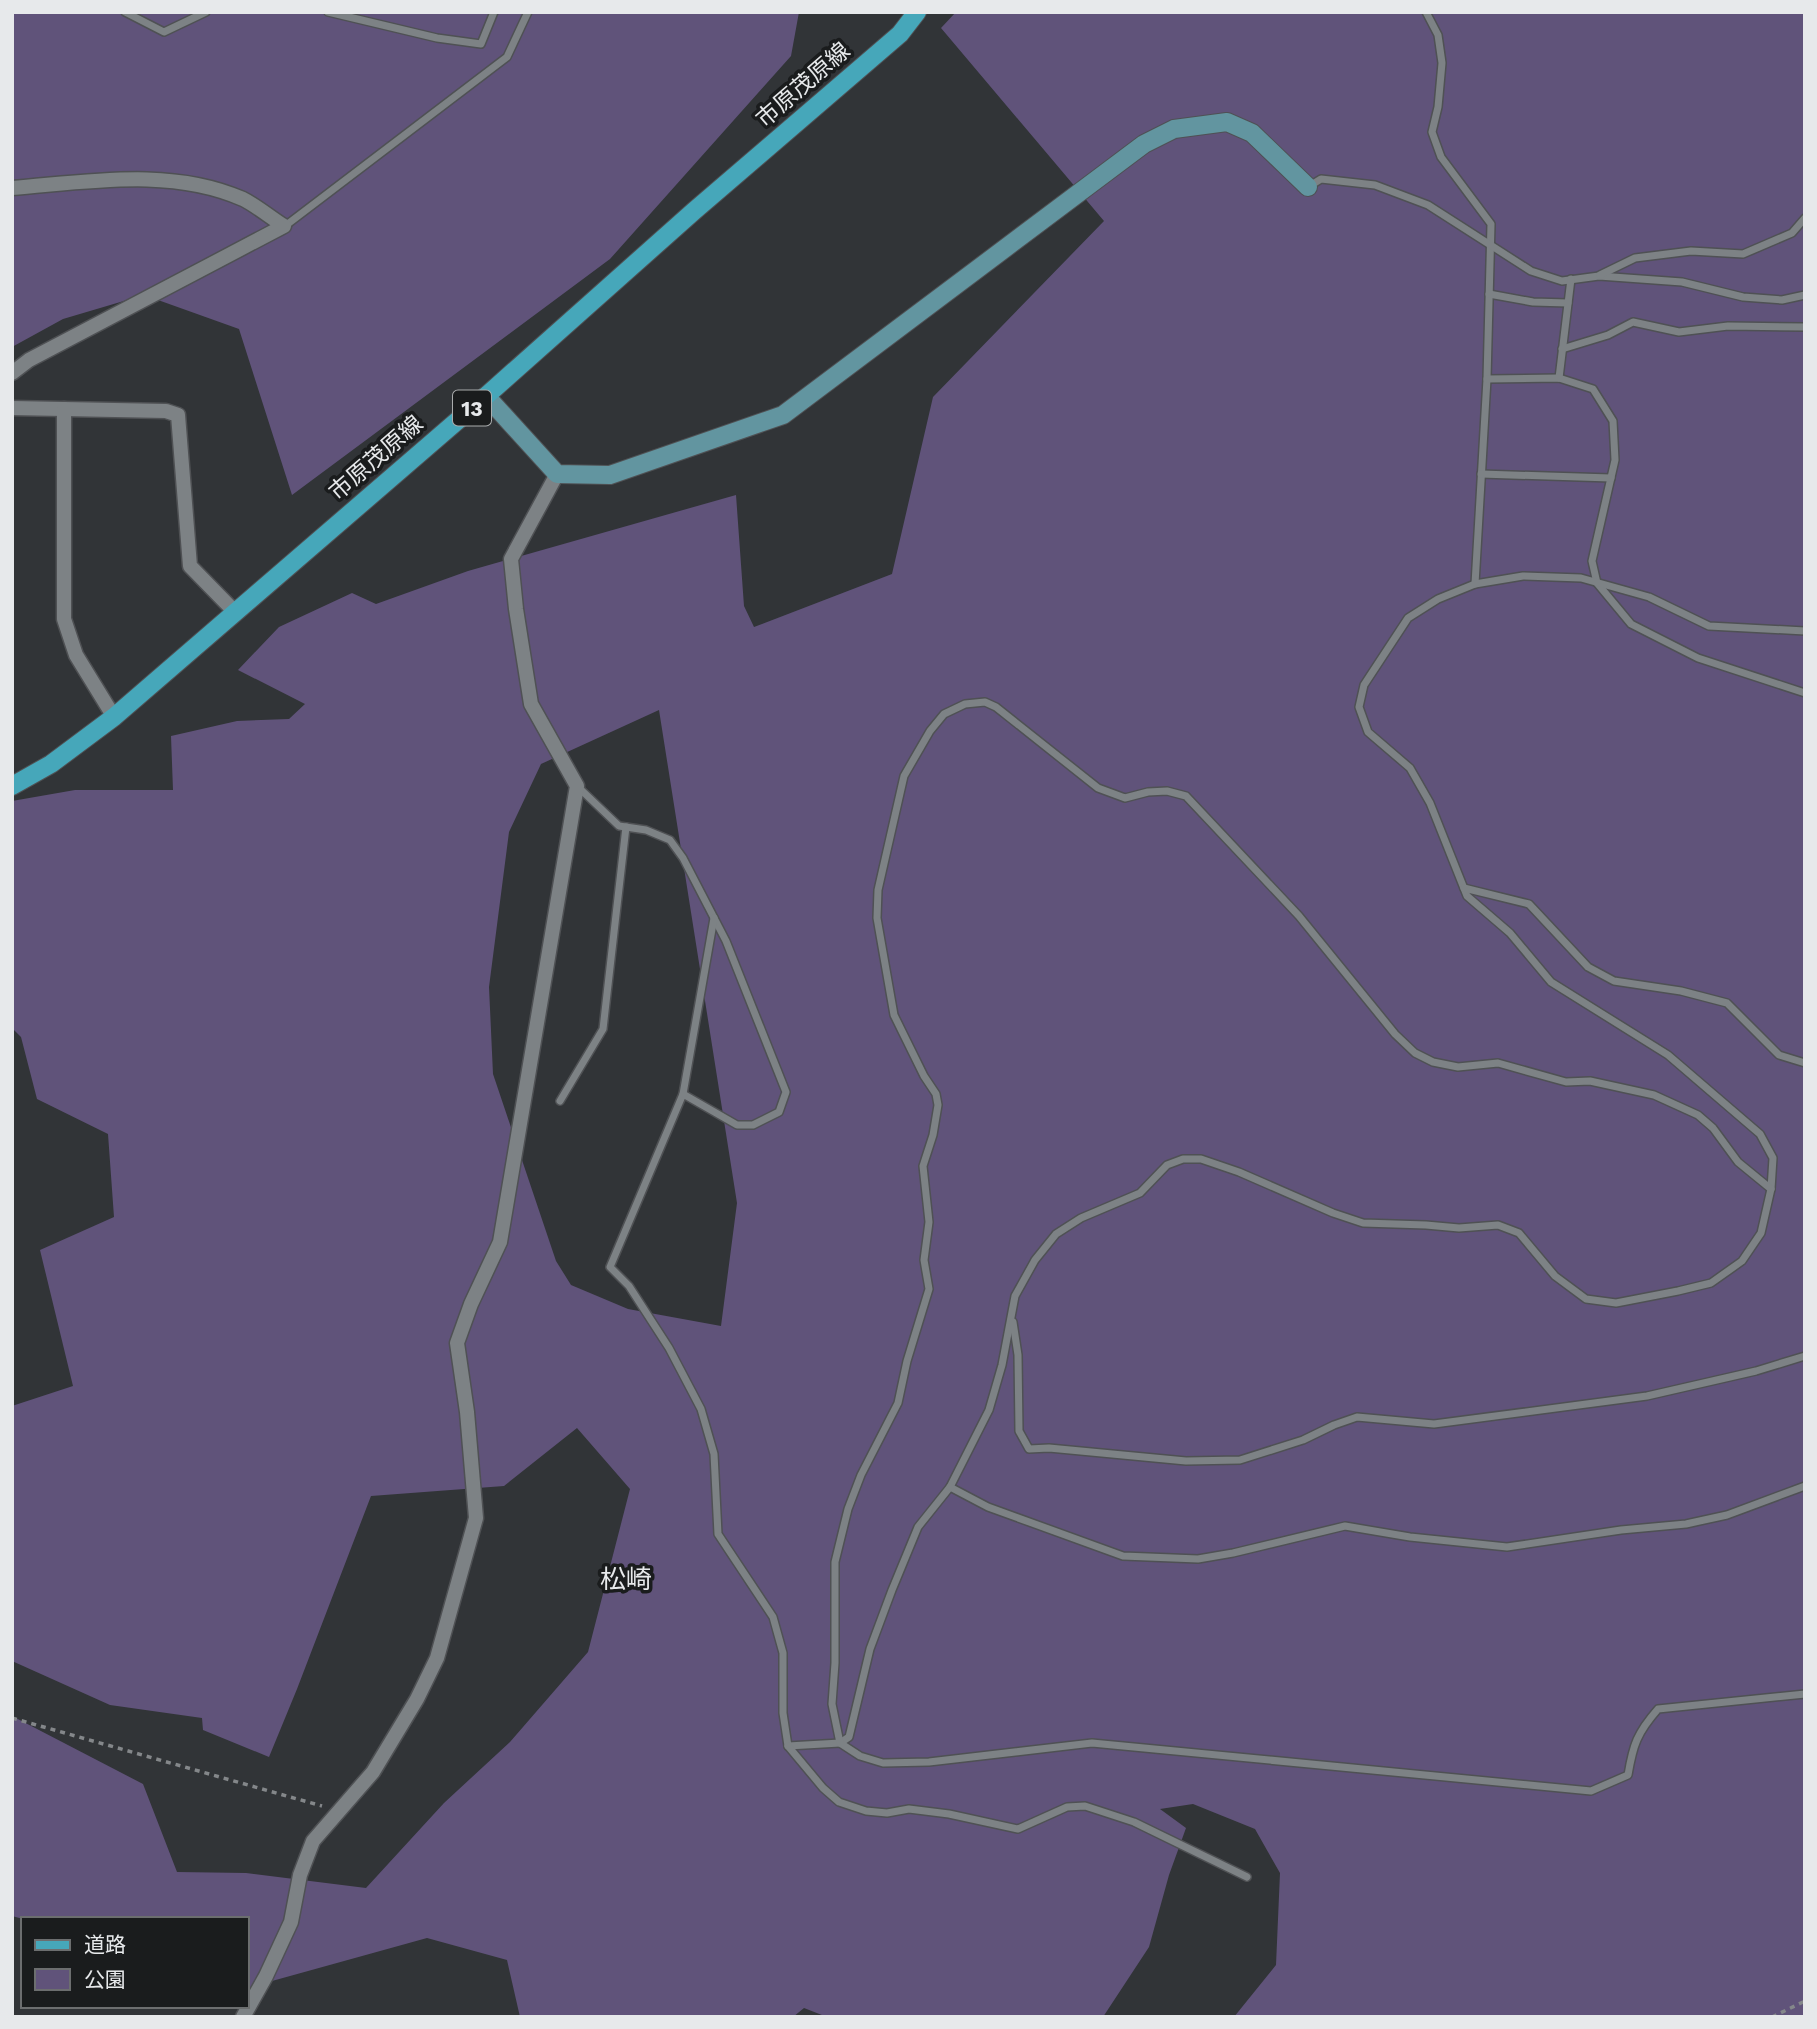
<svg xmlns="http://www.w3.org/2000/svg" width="1817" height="2029" font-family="'Work Sans','Noto Sans JP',sans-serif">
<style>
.green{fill:#60537a;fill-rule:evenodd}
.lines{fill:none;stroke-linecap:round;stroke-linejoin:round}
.lane-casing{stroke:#4f5154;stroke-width:10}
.street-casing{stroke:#4f5154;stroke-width:17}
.secondary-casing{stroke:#4f5154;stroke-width:20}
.primary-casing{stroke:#4f5154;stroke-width:20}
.path{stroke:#84878a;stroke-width:3.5;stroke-dasharray:5 5;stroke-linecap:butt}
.lane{stroke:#7d8285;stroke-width:7}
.street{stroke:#7d8285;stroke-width:14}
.secondary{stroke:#6295a0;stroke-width:18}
.primary{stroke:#46a7ba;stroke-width:18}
.labels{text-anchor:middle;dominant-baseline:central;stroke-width:7;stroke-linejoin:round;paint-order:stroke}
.shield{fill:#1a1c1d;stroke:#aaacad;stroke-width:2}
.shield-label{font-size:21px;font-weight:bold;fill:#e7e9eb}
.street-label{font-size:23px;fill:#e7e9eb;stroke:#1a1c1d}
.quarter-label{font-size:26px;fill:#e7e9eb;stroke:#1a1c1d}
</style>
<rect width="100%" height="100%" fill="#313437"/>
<g class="green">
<polygon points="12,12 799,12 791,56 610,259 292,495 239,329 144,295 63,319 12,347"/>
<path d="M956 12H1805V2017H1234L1276 1965 1280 1873 1255 1829 1193 1804 1160 1809 1186 1828 1169 1875 1149 1947 1103 2017H827L804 2008 793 2017H520L507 1960 427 1938 247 1988V1919H23L12 1916V1716L143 1784 177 1872 246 1873 366 1888 444 1803 510 1742 588 1652 630 1489 577 1428 504 1486 371 1496 297 1689 269 1757 203 1730 202 1718 110 1705 12 1661V1406L73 1386 40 1250 114 1217 108 1134 37 1099 21 1037 12 1028V801L75 790H173L171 736 237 721 289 719 305 704 238 670 279 627 352 593 376 604 468 571 736 495 744 606 754 627 892 574 933 397 1104 221 941 28ZM659 710 737 1203 721 1326 628 1309 571 1285 556 1261 493 1074 489 987 509 832 541 764Z"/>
</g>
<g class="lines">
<g class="lane-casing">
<g id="lane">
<polyline points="125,12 164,32 206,12"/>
<polyline points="328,12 437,38 481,44 494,12"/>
<polyline points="1426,12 1438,35 1442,63 1438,107 1432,132 1441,157 1491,224 1487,379 1475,584"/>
<polyline points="1308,187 1321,179 1375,185 1428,205 1531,271 1562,281 1599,276 1682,282 1743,297 1782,300 1805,295"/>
<polyline points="285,226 507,57 528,12"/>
<polyline points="1600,275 1635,258 1691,251 1743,254 1792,233 1805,218"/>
<polyline points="1489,294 1533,302 1568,303"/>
<polyline points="1562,349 1608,335 1633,322 1679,332 1728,326 1805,327"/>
<polyline points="1559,378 1571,279"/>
<polyline points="1487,379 1559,378 1593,389 1613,421 1615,460 1592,561 1597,583 1631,624 1698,658 1805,693"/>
<polyline points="1481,474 1611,478"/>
<polyline points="577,786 619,826 646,830 670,840 683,858 726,941 786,1092 779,1112 753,1125 737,1125 683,1094 610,1267 629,1286 669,1348 701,1409 714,1454 718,1534 773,1617 783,1653 783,1713 788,1746 840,1743 849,1737 870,1649 892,1590 918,1527 950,1487 989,1410 1002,1365 1015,1296 1035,1260 1056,1234 1081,1218 1140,1193 1167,1165 1183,1159 1201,1159 1239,1172 1333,1213 1363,1223 1426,1225 1459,1228 1498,1225 1519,1233 1555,1276 1586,1299 1616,1303 1678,1291 1711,1283 1742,1261 1761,1233 1771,1189 1773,1158 1760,1134 1668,1055 1551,982 1510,933 1467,896 1430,803 1410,768 1368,732 1359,707 1364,685 1408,618 1438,599 1475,584 1523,576 1581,578 1649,597 1709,626 1805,631"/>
<polyline points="1464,888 1529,904 1588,967 1614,981 1681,991 1727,1003 1779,1055 1805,1063"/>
<polyline points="683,1094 714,918"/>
<polyline points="560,1101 603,1029 626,827"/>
<path d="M1771 1189 1738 1162 1713 1128 1698 1115 1654 1095 1590 1081 1566 1082 1498 1063 1458 1067 1433 1062 1415 1053 1395 1034 1299 916 1186 796 1167 791 1148 792 1125 798 1098 788 996 707 985 702 965 704 944 714 930 731 904 776 878 890 877 918 894 1015 924 1076 936 1094 938 1105 933 1135 923 1166 929 1222 924 1260 929 1289 907 1361 898 1403 861 1475 848 1509 835 1562V1663L832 1704 840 1743 860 1756 883 1763 929 1762 1092 1743 1591 1791 1628 1775C1633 1745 1637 1733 1658 1709L1805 1694"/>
<polyline points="1013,1322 1018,1355 1019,1431 1029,1449 1049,1448 1186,1461 1240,1460 1303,1440 1334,1425 1357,1417 1434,1424 1647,1396 1756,1371 1805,1356"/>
<polyline points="950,1487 988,1507 1123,1556 1198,1559 1233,1553 1345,1526 1410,1537 1507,1547 1621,1530 1686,1524 1727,1515 1805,1486"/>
<polyline points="788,1746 823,1788 839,1802 866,1811 887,1813 909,1809 949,1814 1018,1829 1067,1807 1085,1806 1134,1822 1247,1877"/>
</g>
</g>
<g class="street-casing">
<g id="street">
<path d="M12 188C88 182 171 167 243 199 257 206 271 218 284 226L29 360 12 373"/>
<polyline points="12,408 166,411 178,415 190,566 235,612"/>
<polyline points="64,409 64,619 76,655 114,717"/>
<polyline points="243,2017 266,1976 291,1922 300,1875 313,1841 373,1772 417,1699 437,1658 476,1518 467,1412 457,1343 471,1304 500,1242 577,786 531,704 516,609 511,559 557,474"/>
</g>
</g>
<g class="secondary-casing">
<polyline id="secondary" points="486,396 557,474 610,475 783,415 1144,144 1174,129 1227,122 1252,133 1308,187"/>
</g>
<g class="primary-casing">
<polyline id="primary" points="12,786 51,764 114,717 486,396 694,211 900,34 917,12"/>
</g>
<g class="path">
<polyline points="12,1718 322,1806"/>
<polyline points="1772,2017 1805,2001"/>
</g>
<use href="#lane" class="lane"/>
<use href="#street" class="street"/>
<use href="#secondary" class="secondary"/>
<use href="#primary" class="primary"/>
</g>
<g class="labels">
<rect class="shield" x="453" y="390.5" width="38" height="35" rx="5"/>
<g class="shield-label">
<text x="472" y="408">13</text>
</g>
<g class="street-label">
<text transform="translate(803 85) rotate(-41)">市原茂原線</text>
<text transform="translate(376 458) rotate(-41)">市原茂原線</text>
</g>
<g class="quarter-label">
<text x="626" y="1579">松崎</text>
</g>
</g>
<rect width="1817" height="2029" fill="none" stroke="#e7e9eb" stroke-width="28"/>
<rect x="21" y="1917" width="228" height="91" fill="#1a1c1d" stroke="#6c6e6f" stroke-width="2"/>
<rect x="35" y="1940" width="35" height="10" fill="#46a7ba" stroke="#6c6e6f" stroke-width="2"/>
<text x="84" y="1952" font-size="21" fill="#e7e9eb">道路</text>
<rect x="35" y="1969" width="35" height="21" fill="#60537a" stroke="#6c6e6f" stroke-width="2"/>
<text x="84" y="1987" font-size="21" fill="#e7e9eb">公園</text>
</svg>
